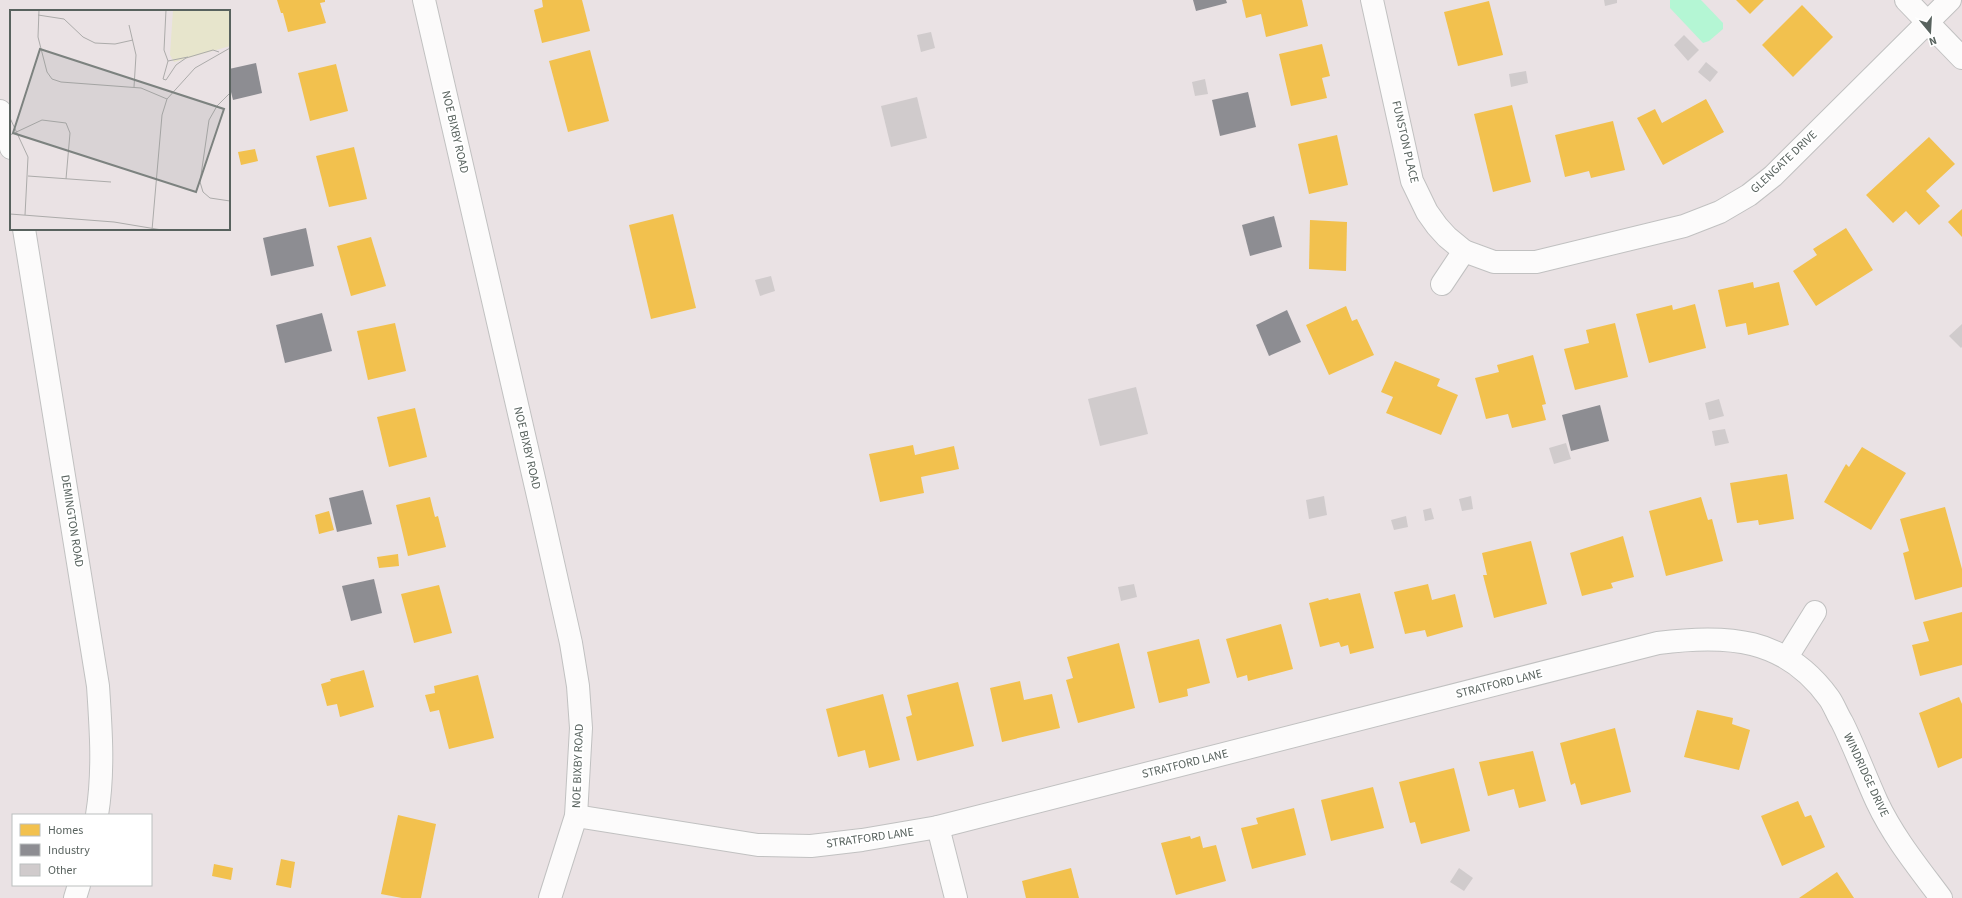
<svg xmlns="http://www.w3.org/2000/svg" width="1962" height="898" font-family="'Source Sans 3',sans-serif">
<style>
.water{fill:#b4f6d4}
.homes{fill:#f2c14e}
.industry{fill:#8d8d92}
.building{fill:#d0cbcc}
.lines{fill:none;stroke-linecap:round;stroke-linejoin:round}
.minor-casing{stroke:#c1c1c1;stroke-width:24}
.tertiary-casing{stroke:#c1c1c1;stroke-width:24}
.minor{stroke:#fcfbfb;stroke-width:22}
.tertiary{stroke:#fcfbfb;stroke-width:22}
.labels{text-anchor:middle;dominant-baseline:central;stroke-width:4;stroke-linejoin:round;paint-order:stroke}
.street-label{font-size:12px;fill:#58625e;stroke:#fff}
.inset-road{fill:none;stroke:#acabaa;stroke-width:1}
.view{fill:#7c827f;fill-opacity:0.15;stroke:#7c827f;stroke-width:2}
.inset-edge{fill:none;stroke:#58625e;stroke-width:2}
</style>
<rect width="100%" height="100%" fill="#eae2e4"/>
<polygon class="water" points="1670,0 1701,0 1723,23 1723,29 1709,41 1703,43 1670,8"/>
<g class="homes">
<polygon points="277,0 325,0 325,2 320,3 326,23 288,32 283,13 281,13"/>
<polygon points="542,0 582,0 590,31 542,43 534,10 543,7"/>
<polygon points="1242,0 1302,0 1308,26 1266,37 1261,14 1246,18"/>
<polygon points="1736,0 1764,0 1750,14"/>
<polygon points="1489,1 1503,55 1458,66 1444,12"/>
<polygon points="1802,5 1833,37 1793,77 1762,45"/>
<polygon points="1322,44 1330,76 1322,78 1327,98 1291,106 1279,54"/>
<polygon points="590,50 609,121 568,132 549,61"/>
<polygon points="336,64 348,111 310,121 298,73"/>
<polygon points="1706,99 1724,132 1663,165 1637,118 1655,109 1662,123"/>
<polygon points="1512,105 1531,182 1493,192 1474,114"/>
<polygon points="1613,121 1625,170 1591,178 1589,171 1565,177 1555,135"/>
<polygon points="1337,135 1348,185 1309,194 1298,144"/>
<polygon points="1929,137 1955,164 1926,191 1940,206 1919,225 1906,211 1893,223 1866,195"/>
<polygon points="354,147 367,199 329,207 316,156"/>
<polygon points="255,149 258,161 241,165 238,152"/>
<polygon points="1962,209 1962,237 1948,222"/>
<polygon points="673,214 696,308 651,319 629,225"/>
<polygon points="1310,220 1347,222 1346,271 1309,269"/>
<polygon points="1846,228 1873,270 1816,306 1793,271 1817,255 1813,249"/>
<polygon points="371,237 386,286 351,296 337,246"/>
<polygon points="1753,282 1754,288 1779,282 1789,325 1748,335 1746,323 1726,327 1718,290"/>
<polygon points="1695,304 1706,348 1649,363 1636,314 1672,305 1673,310"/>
<polygon points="1346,306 1352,321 1357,319 1374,355 1329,375 1306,325"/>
<polygon points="395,323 406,371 368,380 357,331"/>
<polygon points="1615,323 1628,377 1575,390 1564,349 1589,343 1586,330"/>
<polygon points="1533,355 1546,404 1542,405 1546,420 1512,428 1508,414 1486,419 1475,378 1499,372 1497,365"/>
<polygon points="1395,361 1440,379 1437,386 1458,395 1441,435 1386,413 1393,397 1381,392"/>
<polygon points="415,408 427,457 389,467 377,417"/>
<polygon points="913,445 915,455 954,446 959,469 921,477 924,493 880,502 869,454"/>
<polygon points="1862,447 1906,473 1871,530 1824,502 1846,464 1849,467"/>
<polygon points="1787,474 1794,519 1759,525 1758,520 1737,523 1730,483"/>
<polygon points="430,497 435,517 438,516 446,547 408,556 396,505"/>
<polygon points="1701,497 1708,520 1712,519 1723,561 1666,576 1649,511"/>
<polygon points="1945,507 1962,569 1962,587 1915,600 1903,553 1909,551 1900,519"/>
<polygon points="329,511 334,530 319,534 315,515"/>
<polygon points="1623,536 1634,577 1611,583 1613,588 1582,596 1570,553"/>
<polygon points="1531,541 1547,604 1494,618 1483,575 1487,575 1482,553"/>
<polygon points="398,554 399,566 379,568 377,557"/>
<polygon points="1428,584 1432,600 1455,594 1463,627 1427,637 1425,630 1405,634 1394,592"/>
<polygon points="439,585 452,633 414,643 401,594"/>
<polygon points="1360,593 1374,648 1350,654 1348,645 1341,647 1339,642 1320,647 1309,603 1328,598 1329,600"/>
<polygon points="1962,612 1962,665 1920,676 1912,645 1929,641 1923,622"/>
<polygon points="1281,624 1293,669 1248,681 1247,675 1237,678 1226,639"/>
<polygon points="1199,639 1210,683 1187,689 1188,696 1159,703 1147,652"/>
<polygon points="1119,643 1135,708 1078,723 1066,680 1073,678 1067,657"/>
<polygon points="364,670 374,707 340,717 337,704 327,706 321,684 331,681 330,679"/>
<polygon points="478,675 494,738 449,749 439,710 430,712 425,695 435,693 434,686"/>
<polygon points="1020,681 1024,700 1052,694 1060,728 1002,742 990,688"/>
<polygon points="958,682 974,746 917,761 906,717 912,715 907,695"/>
<polygon points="883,694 900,760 869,768 865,750 838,757 826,709"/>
<polygon points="1959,697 1962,704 1962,758 1938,768 1919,713"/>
<polygon points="1697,710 1733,718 1732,724 1750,730 1739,770 1684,757"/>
<polygon points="1615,728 1631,792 1581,805 1575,783 1571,785 1560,743"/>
<polygon points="1533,751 1546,801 1519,808 1514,789 1488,796 1479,762"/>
<polygon points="1454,768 1470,831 1421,844 1415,822 1410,823 1399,782"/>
<polygon points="1373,787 1384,828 1331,841 1321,800"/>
<polygon points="1798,801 1805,817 1811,815 1825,847 1782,866 1761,816"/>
<polygon points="1294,808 1306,855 1252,869 1241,828 1258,824 1256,818"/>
<polygon points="398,815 436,824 421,898 402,898 381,894"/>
<polygon points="1190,836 1191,839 1200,836 1203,848 1216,845 1226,881 1176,895 1161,843"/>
<polygon points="281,859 295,862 291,888 276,885"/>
<polygon points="214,864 233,868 231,880 212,876"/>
<polygon points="1071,868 1079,898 1026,898 1022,881"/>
<polygon points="1837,872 1854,898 1799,898"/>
</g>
<g class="industry">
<polygon points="1193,0 1226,0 1227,3 1196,11"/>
<polygon points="256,63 262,93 233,100 229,84 229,69"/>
<polygon points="1248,92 1256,127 1220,136 1212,100"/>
<polygon points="1274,216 1282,247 1250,256 1242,225"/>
<polygon points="306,228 314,266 271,276 263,238"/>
<polygon points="1287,310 1301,342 1269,356 1256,325"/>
<polygon points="322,313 332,351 285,363 276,325"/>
<polygon points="1600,405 1609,441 1571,451 1562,415"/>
<polygon points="363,490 372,524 337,532 329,498"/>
<polygon points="374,579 382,613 351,621 342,586"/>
</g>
<g class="building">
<polygon points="1604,0 1617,0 1617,3 1605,6"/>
<polygon points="931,32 935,48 921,52 917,35"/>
<polygon points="1684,35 1699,50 1688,61 1674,45"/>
<polygon points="1706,62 1718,72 1710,82 1698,72"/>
<polygon points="1526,71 1528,83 1511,87 1509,74"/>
<polygon points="1205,79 1208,94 1195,96 1192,82"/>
<polygon points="917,97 927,138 891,147 881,106"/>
<polygon points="771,276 775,291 760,296 755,280"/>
<polygon points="1962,324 1962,347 1961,348 1949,336"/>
<polygon points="1136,387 1148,434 1100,446 1088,399"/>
<polygon points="1719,399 1724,416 1709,420 1705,403"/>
<polygon points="1725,429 1729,443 1715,446 1712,431"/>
<polygon points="1566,443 1571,459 1554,464 1549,448"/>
<polygon points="1324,496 1327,515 1309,519 1306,500"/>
<polygon points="1471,496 1473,509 1462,511 1459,499"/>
<polygon points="1431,508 1434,519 1425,521 1423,510"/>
<polygon points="1406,516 1408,527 1394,530 1391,520"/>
<polygon points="1134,584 1137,597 1121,601 1118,587"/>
<polygon points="1459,868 1473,878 1464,891 1450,882"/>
</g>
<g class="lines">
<g class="minor-casing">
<g id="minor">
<polyline points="1372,0 1412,181 1427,212 1437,226 1447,237 1464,251 1494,262 1536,262 1684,226 1720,212 1749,195 1773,176 1950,0"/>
<polyline points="1906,0 1962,58"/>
<polyline points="0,111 11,148"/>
<path d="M24 229 98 686C101 730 104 772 97 815"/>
<polyline points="1442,284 1464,251"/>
<polyline points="1787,657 1815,612"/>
<path d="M576 816 758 845 811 846 862 840 938 827 1658 643C1727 634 1785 637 1829 698 1834 705 1837 714 1842 722 1855 748 1865 776 1877 802 1894 838 1918 867 1941 898"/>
<polyline points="938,827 956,898"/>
<polyline points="75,898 79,885"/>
</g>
</g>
<g class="tertiary-casing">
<polyline id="tertiary" points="424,0 541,509 571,643 578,686 581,728 576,816 550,898"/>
</g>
<use href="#minor" class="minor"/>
<use href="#tertiary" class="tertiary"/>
</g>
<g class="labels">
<g class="street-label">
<text transform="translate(455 132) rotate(77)">NOE BIXBY ROAD</text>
<text transform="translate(1405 142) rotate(77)">FUNSTON PLACE</text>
<text transform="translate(1784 162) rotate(-43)">GLENGATE DRIVE</text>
<text transform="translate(527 448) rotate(77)">NOE BIXBY ROAD</text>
<text transform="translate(72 521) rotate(81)">DEMINGTON ROAD</text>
<text transform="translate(1499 684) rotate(-14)">STRATFORD LANE</text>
<text transform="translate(1185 764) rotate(-14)">STRATFORD LANE</text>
<text transform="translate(578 766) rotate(-88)">NOE BIXBY ROAD</text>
<text transform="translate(1866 775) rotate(65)">WINDRIDGE DRIVE</text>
<text transform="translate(870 838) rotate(-8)">STRATFORD LANE</text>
</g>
</g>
<g transform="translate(10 10)">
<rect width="220" height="220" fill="#eae2e4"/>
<path d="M163 0H220V36L164 52 160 45Z" fill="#e7e5cc"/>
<path class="inset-road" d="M29 0 28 27 37 62 42 69 51 72 131 78 157 89M156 0 154 40 158 51M28 5 54 9 73 27 85 33 105 34 123 30M119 15 126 45 124 77M178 47 158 51 153 69 156 70 166 55 176 48 203 40 209 42M220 83 207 96 199 110 190 172 193 182 200 188 220 191M0 108 18 147 15 205M0 125 32 110 56 113 60 123 56 169M18 166 101 172M0 204 104 212 152 220M142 220 152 105 157 89 185 58 220 38"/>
<path class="view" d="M30 39 214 99 186 182 3 123Z"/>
<rect width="220" height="220" class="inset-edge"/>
</g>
<rect x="12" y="814" width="140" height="72" fill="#ffffff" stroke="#bcc0bf"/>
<rect x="20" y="824" width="20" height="12" fill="#f2c14e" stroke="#bcc0bf"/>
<text x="48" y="834" font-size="12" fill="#58625e">Homes</text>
<rect x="20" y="844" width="20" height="12" fill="#8d8d92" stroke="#bcc0bf"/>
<text x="48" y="854" font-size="12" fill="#58625e">Industry</text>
<rect x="20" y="864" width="20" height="12" fill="#d0cbcc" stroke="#bcc0bf"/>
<text x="48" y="874" font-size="12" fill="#58625e">Other</text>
<g transform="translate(1930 32) rotate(162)" stroke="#ffffff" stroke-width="3" paint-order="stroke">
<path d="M0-3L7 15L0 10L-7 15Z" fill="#58625e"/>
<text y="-6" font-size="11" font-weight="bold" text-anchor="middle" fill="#58625e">N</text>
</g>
</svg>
